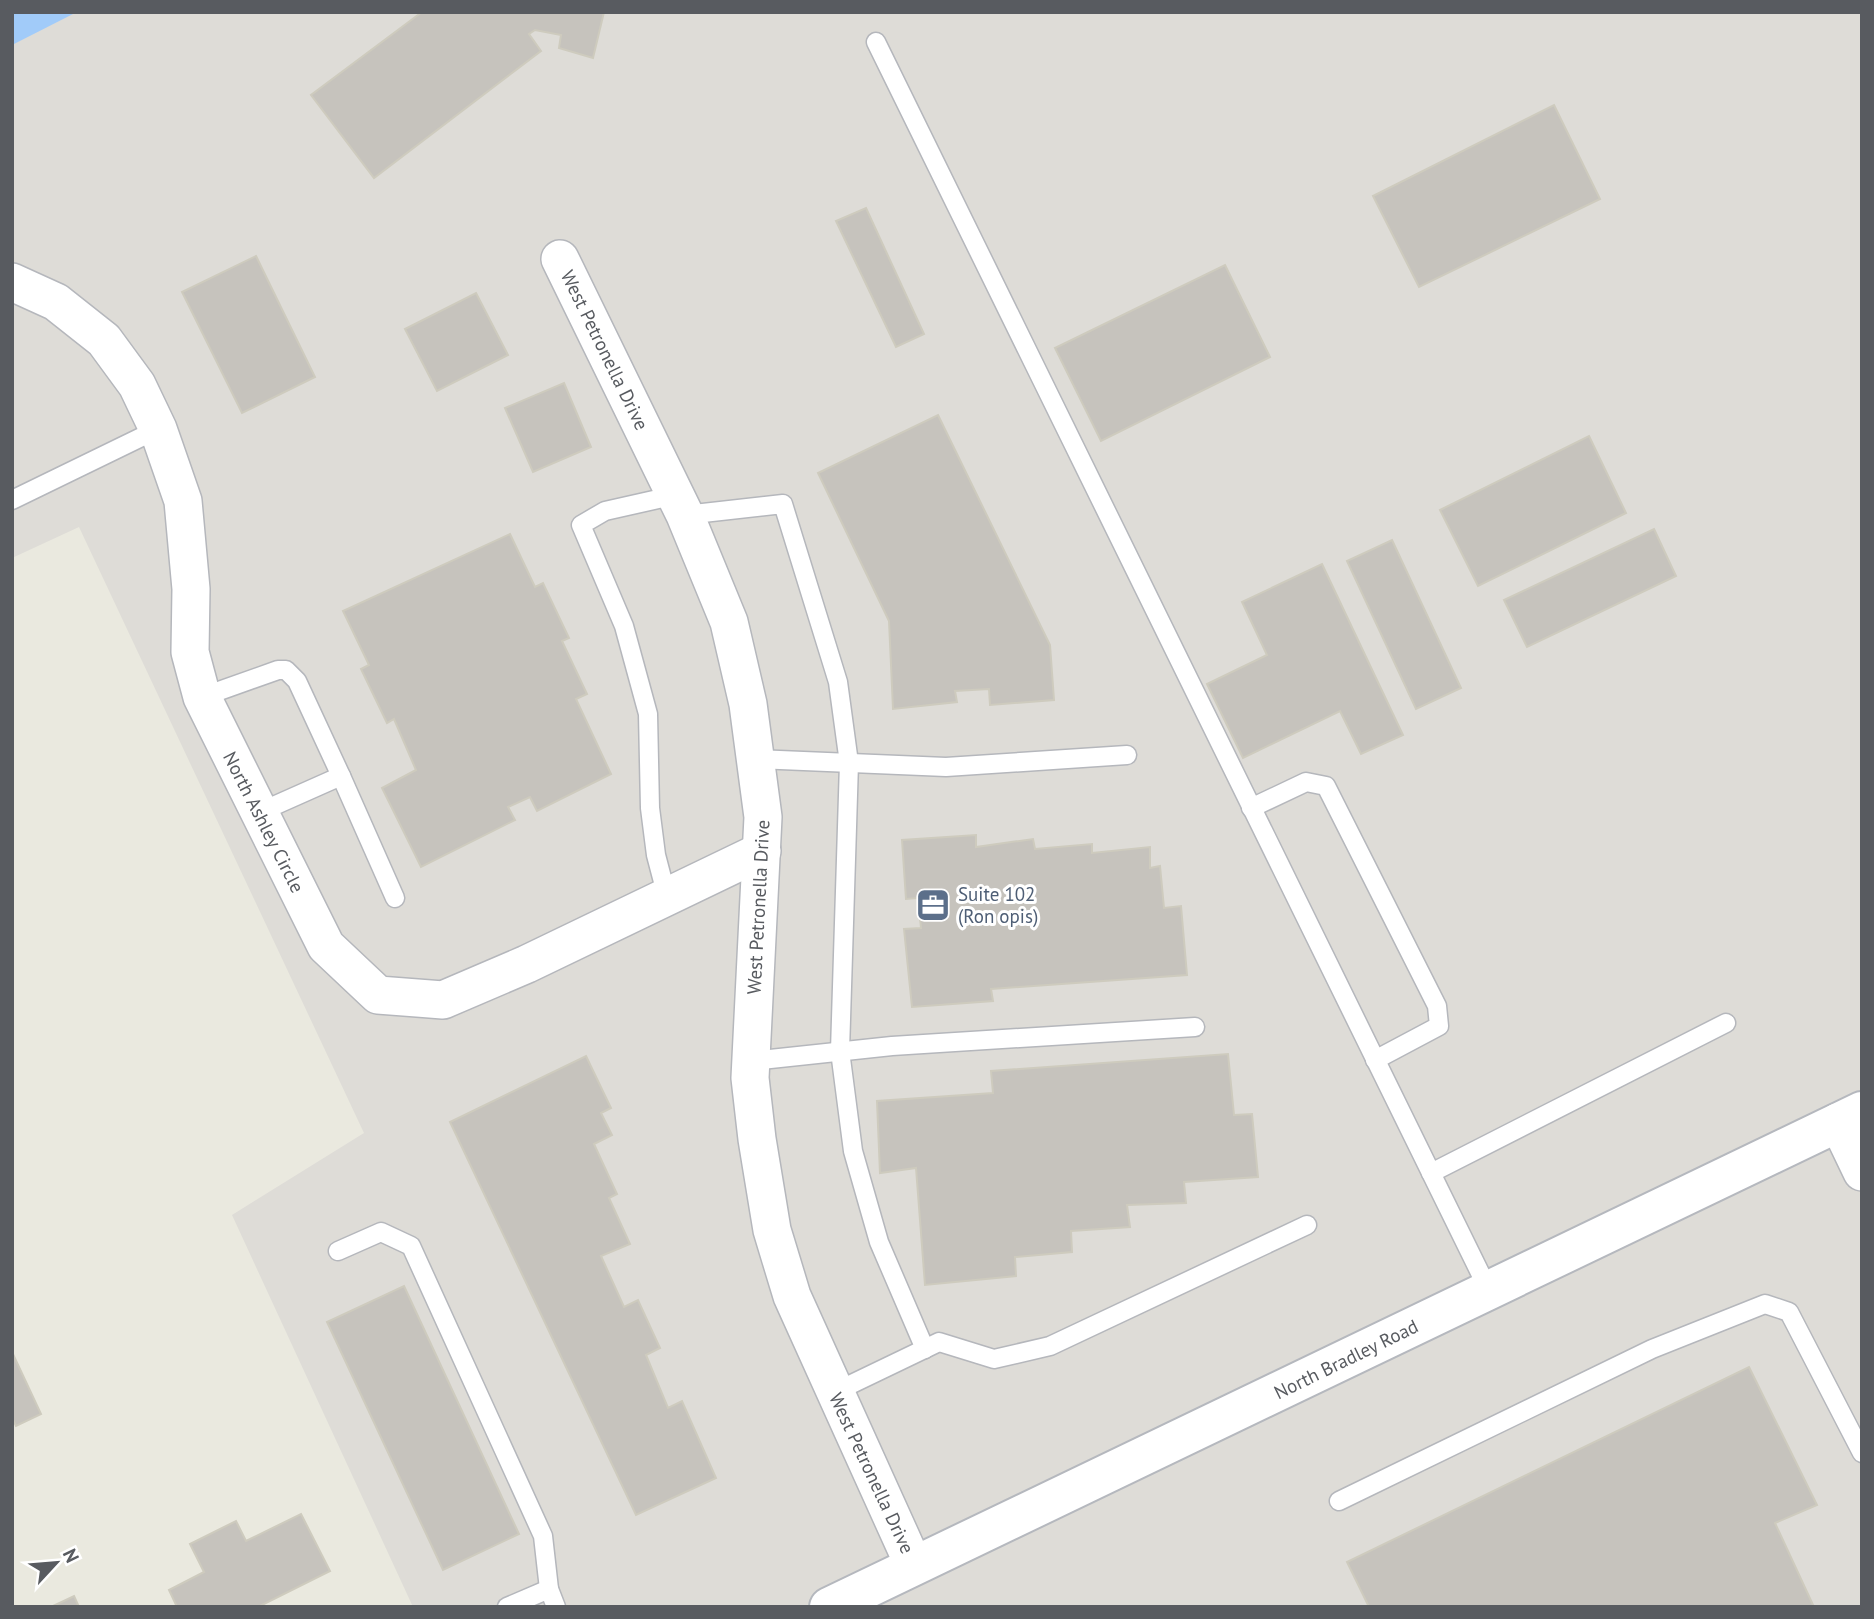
<svg xmlns="http://www.w3.org/2000/svg" width="1874" height="1619" font-family="'PT Sans',sans-serif">
<style>
.industrial{fill:#dedcd7}
.water{fill:#a1cbf9}
.building{fill:#c6c3bd;stroke:#cecbbe;stroke-width:2}
.lines{fill:none;stroke-linecap:round;stroke-linejoin:round}
.lane-casing{stroke:#b5b7bc;stroke-width:21}
.street-casing{stroke:#b5b7bc;stroke-width:40}
.secondary-casing{stroke:#b5b8be;stroke-width:42}
.lane{stroke:#fff;stroke-width:18}
.street{stroke:#fff;stroke-width:37}
.secondary{stroke:#fff;stroke-width:38}
.labels{text-anchor:middle;dominant-baseline:central;stroke-width:6;stroke-linejoin:round;paint-order:stroke}
.street-label{font-size:19px;fill:#585b60;stroke:#fff}
.service-label{font-size:19px;fill:#4e5e75;stroke:#fff;text-anchor:start}
</style>
<rect width="100%" height="100%" fill="#eae9df"/>
<polygon class="industrial" points="12,12 1862,12 1862,1607 413,1607 232,1215 364,1133 79,527 12,558"/>
<polygon class="water" points="12,12 77,12 12,45"/>
<g class="building">
<polygon points="422,12 604,12 593,58 559,48 561,35 535,30 529,34 541,51 374,178 311,95"/>
<polygon points="1554,105 1600,199 1419,287 1373,196"/>
<polygon points="866,208 924,334 896,347 836,221"/>
<polygon points="256,256 315,377 242,413 182,292"/>
<polygon points="1225,265 1270,357 1101,441 1055,348"/>
<polygon points="476,293 508,355 437,391 405,329"/>
<polygon points="564,383 591,447 533,472 505,408"/>
<polygon points="938,415 1050,645 1054,700 990,705 989,689 955,691 957,702 893,709 889,621 818,473"/>
<polygon points="1589,436 1626,513 1478,586 1440,510"/>
<polygon points="1654,529 1676,576 1527,647 1504,600"/>
<polygon points="510,534 535,587 543,583 569,638 562,641 587,694 576,699 611,774 537,811 530,797 508,807 515,820 421,867 382,788 416,770 394,719 387,723 361,669 369,665 343,611"/>
<polygon points="1392,540 1461,688 1416,709 1347,561"/>
<polygon points="1322,564 1403,735 1361,754 1340,711 1243,758 1207,684 1267,655 1242,602"/>
<polygon points="976,835 976,847 1033,839 1035,849 1092,844 1092,853 1150,847 1150,868 1160,866 1164,908 1181,906 1187,975 991,989 993,1001 912,1007 904,929 921,928 918,898 906,899 902,840"/>
<polygon points="1228,1054 1234,1115 1252,1114 1258,1177 1184,1182 1186,1203 1127,1205 1130,1227 1071,1231 1072,1252 1015,1257 1016,1276 925,1285 916,1168 880,1173 877,1101 993,1093 991,1071"/>
<polygon points="586,1056 611,1108 601,1113 612,1135 594,1144 617,1194 609,1198 630,1244 601,1256 624,1307 638,1300 660,1348 646,1355 668,1408 682,1401 716,1478 636,1515 450,1122"/>
<polygon points="404,1286 519,1534 443,1570 327,1322"/>
<polygon points="12,1352 41,1414 16,1426 12,1418"/>
<polygon points="1749,1367 1817,1505 1775,1523 1814,1607 1369,1607 1347,1562"/>
<polygon points="301,1514 330,1571 258,1607 177,1607 169,1590 204,1572 190,1544 236,1521 246,1541"/>
<polygon points="74,1596 79,1607 51,1607"/>
</g>
<g class="lines">
<g class="lane-casing">
<g id="lane">
<polyline points="876,42 1489,1291"/>
<polyline points="12,500 158,429"/>
<polyline points="685,515 783,504 838,682 849,763 840,1051 853,1151 879,1242 925,1349"/>
<polyline points="202,697 278,670 286,670 297,681 341,776 260,812"/>
<polyline points="756,759 946,767 1127,755"/>
<polyline points="341,776 395,898"/>
<polyline points="1251,808 1306,782 1326,786 1437,1006 1439,1026 1375,1060"/>
<polyline points="667,897 656,855 650,808 648,714 624,626 581,525 605,511 676,495"/>
<polyline points="751,1061 892,1046 1195,1027"/>
<polyline points="1431,1173 1726,1023"/>
<polyline points="338,1251 381,1232 411,1246 543,1536 549,1589 556,1607"/>
<polyline points="835,1392 939,1342 994,1359 1050,1346 1307,1225"/>
<polyline points="1339,1501 1652,1349 1765,1304 1789,1312 1862,1453"/>
<polyline points="507,1607 549,1589"/>
</g>
</g>
<g class="street-casing">
<g id="street">
<polyline points="560,259 685,515 729,622 748,704 763,817 750,1078 757,1139 772,1230 792,1296 914,1566"/>
<polyline points="12,282 56,302 104,340 137,385 158,429 183,501 191,589 190,652 202,697 326,946 378,995 443,1000 527,964 762,851"/>
<polyline points="1838,1122 1862,1172"/>
</g>
</g>
<g class="secondary-casing">
<polyline id="secondary" points="829,1607 1862,1111"/>
</g>
<use href="#lane" class="lane"/>
<use href="#street" class="street"/>
<use href="#secondary" class="secondary"/>
</g>
<defs>
<g id="office-square" transform="scale(1.75)"><rect x="-9" y="-9" width="18" height="18" rx="4" fill="#5c6f8a" stroke="#fff"/><path d="M-6-3h4V-5.5h4V-3h4V5H-6ZM-1-4.5V-3h2v-1.5ZM-6 0V1H6V0Z" fill="#fff"/></g>
</defs>
<g fill-rule="evenodd">
<use href="#office-square" x="933" y="905"/>
</g>
<g class="labels">
<g class="street-label">
<text transform="translate(605 350) rotate(64)">West Petronella Drive</text>
<text transform="translate(264 822) rotate(63)">North Ashley Circle</text>
<text transform="translate(758 907) rotate(-87)">West Petronella Drive</text>
<text transform="translate(1346 1359) rotate(-26)">North Bradley Road</text>
<text transform="translate(872 1473) rotate(65)">West Petronella Drive</text>
</g>
<g class="service-label">
<text x="958" y="894">Suite 102<tspan x="958" dy="22">(Ron opis)</tspan></text>
</g>
</g>
<rect width="1874" height="1619" fill="none" stroke="#585b60" stroke-width="28"/>
<g transform="translate(56 1563) rotate(64)" stroke="#ffffff" stroke-width="5" paint-order="stroke">
<path d="M0-5L12 26L0 18L-12 26Z" fill="#585b60"/>
<text y="-10" font-size="19" font-weight="bold" text-anchor="middle" fill="#585b60">N</text>
</g>
</svg>
